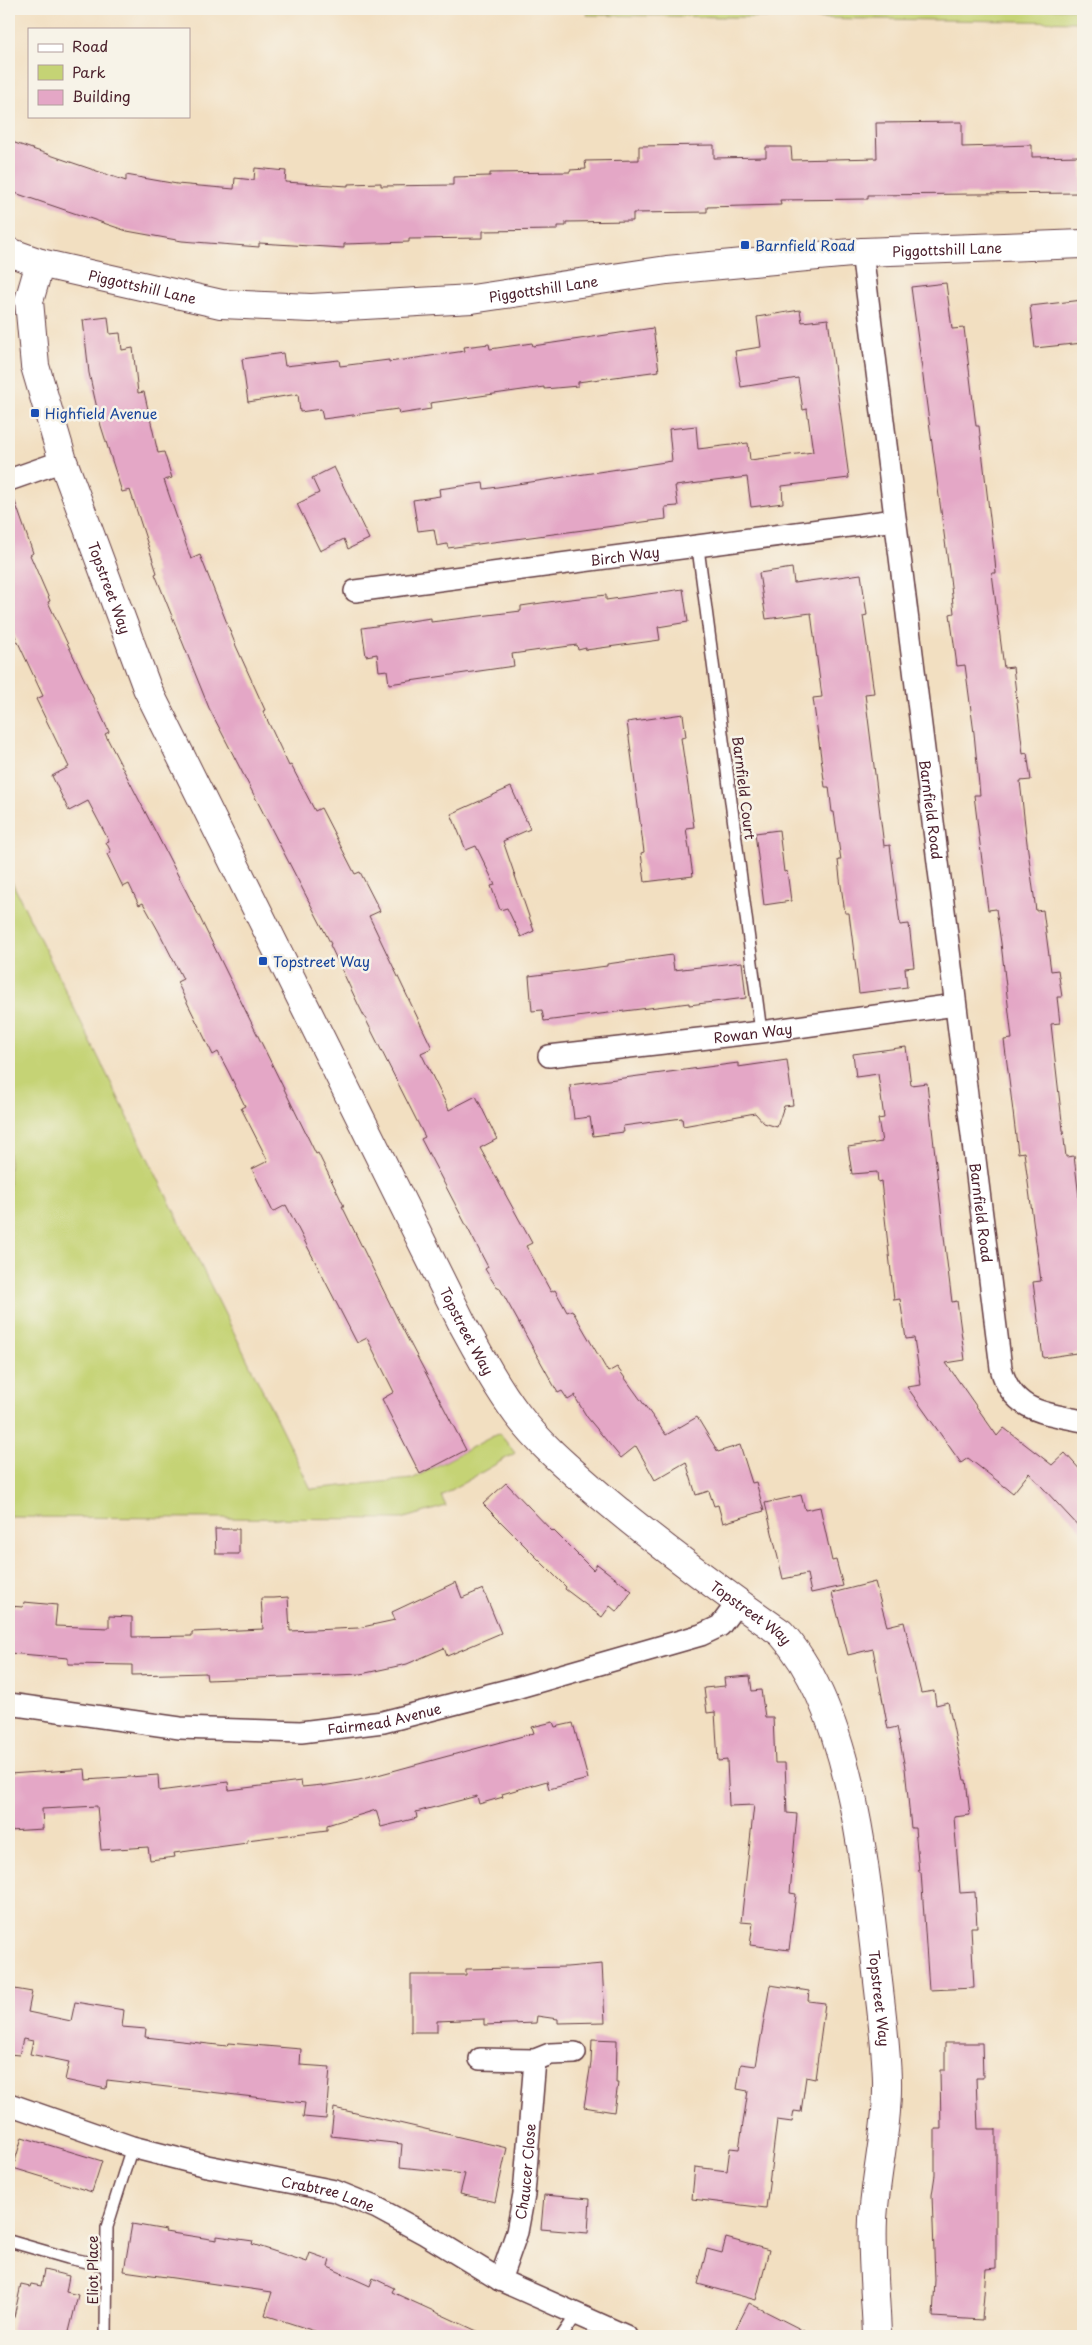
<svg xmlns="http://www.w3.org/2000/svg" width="1092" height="2345" font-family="'Playpen Sans',sans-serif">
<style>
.green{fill:#c5d375;stroke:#887950}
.building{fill:#e4a7c6}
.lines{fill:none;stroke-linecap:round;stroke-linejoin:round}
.service-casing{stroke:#633c42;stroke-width:14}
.minor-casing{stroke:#633c42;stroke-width:24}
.tertiary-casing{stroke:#633c42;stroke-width:30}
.service{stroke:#fff;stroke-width:11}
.minor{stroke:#fff;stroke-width:21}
.tertiary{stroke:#fff;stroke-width:28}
.transit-dot{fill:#1a4fb4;stroke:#f7f3e8;stroke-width:2}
.labels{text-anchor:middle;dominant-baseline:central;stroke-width:5;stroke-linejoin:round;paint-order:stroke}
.transit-label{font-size:14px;fill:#164399;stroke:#f7f3e8;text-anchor:start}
.street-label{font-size:14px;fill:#4a1f2b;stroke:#f7f3e8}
</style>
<rect width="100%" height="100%" fill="#f7f3e8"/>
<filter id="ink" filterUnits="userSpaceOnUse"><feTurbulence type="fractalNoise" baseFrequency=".02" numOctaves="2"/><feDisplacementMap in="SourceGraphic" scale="10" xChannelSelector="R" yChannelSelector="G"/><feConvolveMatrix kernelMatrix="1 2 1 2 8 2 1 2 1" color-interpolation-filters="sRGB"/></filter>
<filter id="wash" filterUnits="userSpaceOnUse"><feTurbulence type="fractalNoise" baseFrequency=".0096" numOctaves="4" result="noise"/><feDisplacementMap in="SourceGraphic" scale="20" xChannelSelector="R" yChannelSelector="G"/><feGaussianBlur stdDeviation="1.12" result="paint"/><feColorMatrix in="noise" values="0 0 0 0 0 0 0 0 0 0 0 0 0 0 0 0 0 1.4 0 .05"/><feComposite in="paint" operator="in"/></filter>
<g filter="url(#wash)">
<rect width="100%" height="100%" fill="#f2dfc1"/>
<g class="green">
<polygon points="586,9 1083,9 1083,22 587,15"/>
<polygon points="9,876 311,1489 412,1479 499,1433 515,1453 441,1496 446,1506 401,1519 9,1517"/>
</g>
<g id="blocks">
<g class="building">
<polygon points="962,122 962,147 1032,145 1032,157 1081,156 1082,193 868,195 868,199 780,200 781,205 707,207 707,212 633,213 633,221 566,222 566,226 557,226 557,230 483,231 483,238 409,239 409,242 344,244 344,248 259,243 259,247 182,241 127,231 9,191 9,141 126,181 126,175 177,184 234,189 235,178 254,180 255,168 286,171 285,182 348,186 348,184 381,183 381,186 453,185 453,177 490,176 490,173 570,172 570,170 586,169 585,161 639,160 639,146 714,145 714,158 766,157 766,147 791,147 792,160 877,158 876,123"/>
<polygon points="946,283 952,329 964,328 976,426 979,426 995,560 996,573 992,573 1004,668 1013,667 1023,754 1027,753 1031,780 1020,781 1027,843 1036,911 1043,910 1051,971 1058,970 1062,997 1057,997 1060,1023 1051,1024 1066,1157 1074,1156 1083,1230 1083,1352 1043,1358 1033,1282 1041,1281 1024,1152 1018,1153 1009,1079 1004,1040 1012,1039 1001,943 996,909 988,910 974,795 980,795 974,733 965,665 957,666 950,614 954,613 950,578 911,287"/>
<polygon points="1083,300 1083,343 1035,348 1030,306"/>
<polygon points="800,310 802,322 828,319 849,478 782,486 783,503 751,507 747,477 675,486 678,506 665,507 666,519 448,548 447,544 437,546 434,529 418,531 413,500 440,496 439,489 483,483 484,489 672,461 669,429 696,426 698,449 748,443 750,460 813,452 807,409 803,410 798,378 741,387 735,351 761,347 757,317"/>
<polygon points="108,317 110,334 120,333 122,350 133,348 138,393 144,392 158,453 164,452 172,478 164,480 191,559 200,555 236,646 265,710 263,711 289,766 291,765 315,811 321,808 355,874 360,872 380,911 369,916 432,1048 421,1053 449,1110 476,1096 497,1139 480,1148 532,1243 526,1246 551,1292 555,1290 567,1312 572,1310 608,1372 617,1367 666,1435 697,1417 718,1452 740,1445 752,1483 756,1482 764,1511 723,1523 718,1505 714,1506 709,1491 696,1495 686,1462 655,1480 636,1446 621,1458 587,1417 575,1397 576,1395 568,1400 562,1391 558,1393 499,1287 497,1288 485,1269 488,1267 421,1139 425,1137 358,1004 330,945 331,944 209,708 155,574 157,573 130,490 122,492 101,426 89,373 83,320"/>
<polygon points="653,328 659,371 578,382 578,386 544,389 544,387 430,403 431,409 399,414 398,409 323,419 321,409 300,412 298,394 248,402 242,359 283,353 285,366 339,360 340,366 389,360 389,362 465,351 464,347 489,344 490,349 532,343 533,346"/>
<polygon points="334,467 369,539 348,549 344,539 320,551 297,504 319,493 312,478"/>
<polygon points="9,493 12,493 33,553 30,555 50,601 48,602 109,732 105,734 200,918 316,1154 318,1153 344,1206 342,1206 399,1322 466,1450 420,1474 382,1399 394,1392 367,1338 357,1343 286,1205 273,1212 252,1169 268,1161 241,1108 245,1106 229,1073 218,1052 213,1055 177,982 183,979 159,932 143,903 139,905 129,884 123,887 107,854 111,852 106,842 109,841 88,801 69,811 52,776 69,767 36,699 43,696 9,623"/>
<polygon points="792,568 794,583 861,574 867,615 863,616 874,693 865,694 884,846 890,845 900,925 909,924 914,967 905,968 907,987 859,993 849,913 845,913 840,879 838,860 841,860 834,812 832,812 829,787 825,787 813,698 822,697 811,613 766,619 759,573"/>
<polygon points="683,589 688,622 658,627 660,640 586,650 586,648 578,650 577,645 512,654 514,666 389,684 387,670 379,671 377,654 366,656 362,628 431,618 431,622 521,611 521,606 562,600 606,595 606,600"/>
<polygon points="683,714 686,737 681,738 694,827 686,828 693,876 645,882 641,853 644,852 627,722"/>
<polygon points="511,787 530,829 503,841 534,931 521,937 507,908 500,910 491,886 495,885 476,846 466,850 451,814"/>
<polygon points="779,830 784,872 787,871 791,901 764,905 755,833"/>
<polygon points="672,955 674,970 742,962 746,998 689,1005 689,1003 544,1021 542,1010 532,1011 529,976 607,966 607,964"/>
<polygon points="906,1047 911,1085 927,1083 946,1254 952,1302 957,1301 965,1360 946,1363 997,1436 1004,1428 1052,1465 1065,1453 1083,1473 1083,1531 1029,1473 1013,1493 968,1458 961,1463 907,1387 921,1385 914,1338 906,1339 900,1299 894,1300 881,1181 878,1182 877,1172 852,1174 848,1147 882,1142 878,1119 884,1118 878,1074 856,1077 853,1054"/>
<polygon points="787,1060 793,1105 784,1106 777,1127 764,1123 755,1113 683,1126 682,1118 623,1126 624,1132 593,1136 590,1117 574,1119 570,1085 738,1063 738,1067"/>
<polygon points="506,1483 552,1531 553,1530 593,1570 597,1564 632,1591 617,1612 610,1606 602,1617 565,1589 566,1587 483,1504"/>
<polygon points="801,1495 805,1510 820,1507 832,1561 836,1560 843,1586 811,1593 807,1574 783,1579 765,1503"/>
<polygon points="215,1529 239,1529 239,1554 216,1554"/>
<polygon points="456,1582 462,1598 483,1589 501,1633 447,1656 444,1648 407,1664 361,1674 207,1680 206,1673 132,1675 132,1665 68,1664 68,1658 9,1653 9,1606 23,1607 24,1602 57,1605 55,1626 109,1628 109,1616 132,1617 132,1637 192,1636 192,1632 263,1629 261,1598 274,1598 288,1597 290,1631 358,1628 395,1620 392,1612"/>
<polygon points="875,1582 887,1626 904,1622 921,1693 934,1691 936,1705 948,1702 964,1780 966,1780 970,1815 954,1817 960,1893 975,1892 977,1927 971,1927 974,1988 929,1990 921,1872 919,1872 915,1828 911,1828 905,1768 897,1727 888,1729 873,1649 848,1655 832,1593"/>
<polygon points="750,1676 752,1691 761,1690 765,1717 773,1717 775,1763 785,1763 787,1813 797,1814 790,1893 796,1894 789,1950 750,1945 753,1923 741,1922 754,1805 729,1806 727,1760 718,1761 715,1712 707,1713 704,1688 725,1686 724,1678"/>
<polygon points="553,1722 555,1727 573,1723 588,1779 549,1789 547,1781 502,1794 503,1797 479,1804 477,1796 416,1812 417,1818 381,1827 376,1810 327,1825 327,1830 247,1840 247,1843 174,1853 175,1857 150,1860 148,1847 101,1850 97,1806 42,1809 43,1829 9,1831 9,1774 85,1769 86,1780 158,1775 159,1791 228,1782 229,1790 301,1781 302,1787 322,1785 322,1786 359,1780 534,1733 532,1727"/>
<polygon points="602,1964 605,2022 558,2023 558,2019 537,2016 536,2023 484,2025 484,2019 437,2021 437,2032 411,2032 411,1975 466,1975 466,1969 567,1967"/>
<polygon points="770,1985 809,1991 808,2001 825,2003 815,2079 806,2077 801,2112 794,2111 792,2122 777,2120 766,2208 692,2199 695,2167 727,2171 730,2148 739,2149 748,2091 737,2089 741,2064 756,2066"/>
<polygon points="9,1988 32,1992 28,2012 71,2021 75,2002 124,2010 122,2027 146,2029 145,2037 227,2046 228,2043 301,2049 300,2065 330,2067 326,2119 303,2117 305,2103 107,2080 106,2089 65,2080 69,2062 30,2054 33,2041 23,2039 19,2055 9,2054"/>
<polygon points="592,2039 617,2040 616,2083 618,2083 614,2112 584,2107 591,2063"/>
<polygon points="945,2043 982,2043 983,2078 976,2078 978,2129 996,2129 996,2268 986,2269 982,2320 933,2317 935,2280 932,2195 935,2175 935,2129 941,2129 940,2070 945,2070"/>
<polygon points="334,2108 507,2148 495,2202 460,2194 465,2174 400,2167 402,2144 331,2136"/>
<polygon points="22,2137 102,2161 92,2192 13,2168"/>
<polygon points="544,2195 590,2199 588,2233 541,2229"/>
<polygon points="132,2224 166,2230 165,2232 217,2240 217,2236 253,2241 252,2244 307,2262 310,2253 330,2260 328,2267 370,2286 373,2278 394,2288 392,2292 488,2336 330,2336 265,2315 272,2292 124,2271"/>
<polygon points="726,2238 769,2250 756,2300 698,2284 707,2249 722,2253"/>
<polygon points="44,2270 69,2276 66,2292 78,2295 68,2336 19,2336 21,2333 11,2330 21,2285 30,2287 31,2284 41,2286"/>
<polygon points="749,2303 814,2336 732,2336"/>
</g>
</g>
</g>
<g filter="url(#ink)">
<use href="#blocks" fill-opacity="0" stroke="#633c42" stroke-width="1"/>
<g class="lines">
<g class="service-casing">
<g id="service">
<polyline points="698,548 761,1032"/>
<polyline points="9,2241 68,2258 106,2266"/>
<polyline points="106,2336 107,2227 132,2147"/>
<polyline points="562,2336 577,2314"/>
</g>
</g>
<g class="minor-casing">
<g id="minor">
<path id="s1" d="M862 252 1001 1368C1012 1412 1045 1413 1083 1421"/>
<polyline points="9,480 63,461"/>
<path id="s2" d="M355 591 895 520"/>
<path id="s3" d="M549 1056 761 1032 955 1005"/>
<path id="s4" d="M9 1704 180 1728 301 1732 383 1722 516 1688 701 1635 720 1626 738 1602"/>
<polyline points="480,2059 535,2060 550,2054 575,2053"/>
<path id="s5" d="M9 2104 132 2147 207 2166 335 2191 377 2208 425 2234 500 2280 626 2336"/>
<path id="s6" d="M500 2280 517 2232 524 2194 535 2060"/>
</g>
</g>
<g class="tertiary-casing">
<g id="tertiary">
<path id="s7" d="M9 252 40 263 221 304 311 308 472 299 667 270 862 252 1083 244"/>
<path id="s8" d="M40 263 29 301 35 366 63 461 147 688 462 1323C479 1354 496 1386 517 1414 541 1446 573 1472 603 1498 660 1546 720 1590 781 1633 850 1709 865 1864 876 1963 880 2002 886 2041 887 2080 888 2127 876 2172 873 2219 871 2257 876 2298 877 2336"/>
</g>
</g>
<use href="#service" class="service"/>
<use href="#minor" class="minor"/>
<use href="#tertiary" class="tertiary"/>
</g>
</g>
<g class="transit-dot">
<rect x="740" y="240" width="10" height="10" rx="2.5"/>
<rect x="30" y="408" width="10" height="10" rx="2.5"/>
<rect x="258" y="956" width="10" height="10" rx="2.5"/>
</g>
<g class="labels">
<g class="transit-label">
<text x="755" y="245">Barnfield Road</text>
<text x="45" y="413">Highfield Avenue</text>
<text x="273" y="961">Topstreet Way</text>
</g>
<g class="street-label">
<text stroke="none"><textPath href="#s7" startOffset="948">Piggottshill Lane</textPath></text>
<text stroke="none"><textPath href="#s7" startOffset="138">Piggottshill Lane</textPath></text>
<text stroke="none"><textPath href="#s7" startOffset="542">Piggottshill Lane</textPath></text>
<text stroke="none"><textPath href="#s2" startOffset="272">Birch Way</textPath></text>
<text stroke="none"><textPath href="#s8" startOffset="339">Topstreet Way</textPath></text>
<text transform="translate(744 788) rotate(83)">Barnfield Court</text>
<text stroke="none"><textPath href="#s1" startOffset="562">Barnfield Road</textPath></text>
<text stroke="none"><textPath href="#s3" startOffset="205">Rowan Way</textPath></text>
<text stroke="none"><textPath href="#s1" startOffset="968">Barnfield Road</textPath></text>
<text stroke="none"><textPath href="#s8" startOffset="1164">Topstreet Way</textPath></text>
<text stroke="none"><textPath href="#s8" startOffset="1569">Topstreet Way</textPath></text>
<text stroke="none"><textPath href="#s4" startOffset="378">Fairmead Avenue</textPath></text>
<text stroke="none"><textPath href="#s8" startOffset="1989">Topstreet Way</textPath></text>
<text stroke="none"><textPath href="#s6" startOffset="112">Chaucer Close</textPath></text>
<text stroke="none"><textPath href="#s5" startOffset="332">Crabtree Lane</textPath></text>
<text transform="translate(92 2270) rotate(-90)">Eliot Place</text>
</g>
</g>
<rect width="1092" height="2345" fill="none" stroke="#f7f3e8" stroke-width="30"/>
<rect x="28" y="28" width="162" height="90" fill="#f7f3e8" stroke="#b29e9c"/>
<rect x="38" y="44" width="25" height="8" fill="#ffffff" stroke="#b29e9c"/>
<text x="72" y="52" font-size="15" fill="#4a1f2b">Road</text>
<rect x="38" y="65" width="25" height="15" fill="#c5d375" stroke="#b29e9c"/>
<text x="72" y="78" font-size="15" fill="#4a1f2b">Park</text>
<rect x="38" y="90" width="25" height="15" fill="#e4a7c6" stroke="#b29e9c"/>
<text x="72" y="102" font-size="15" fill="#4a1f2b">Building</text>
</svg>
